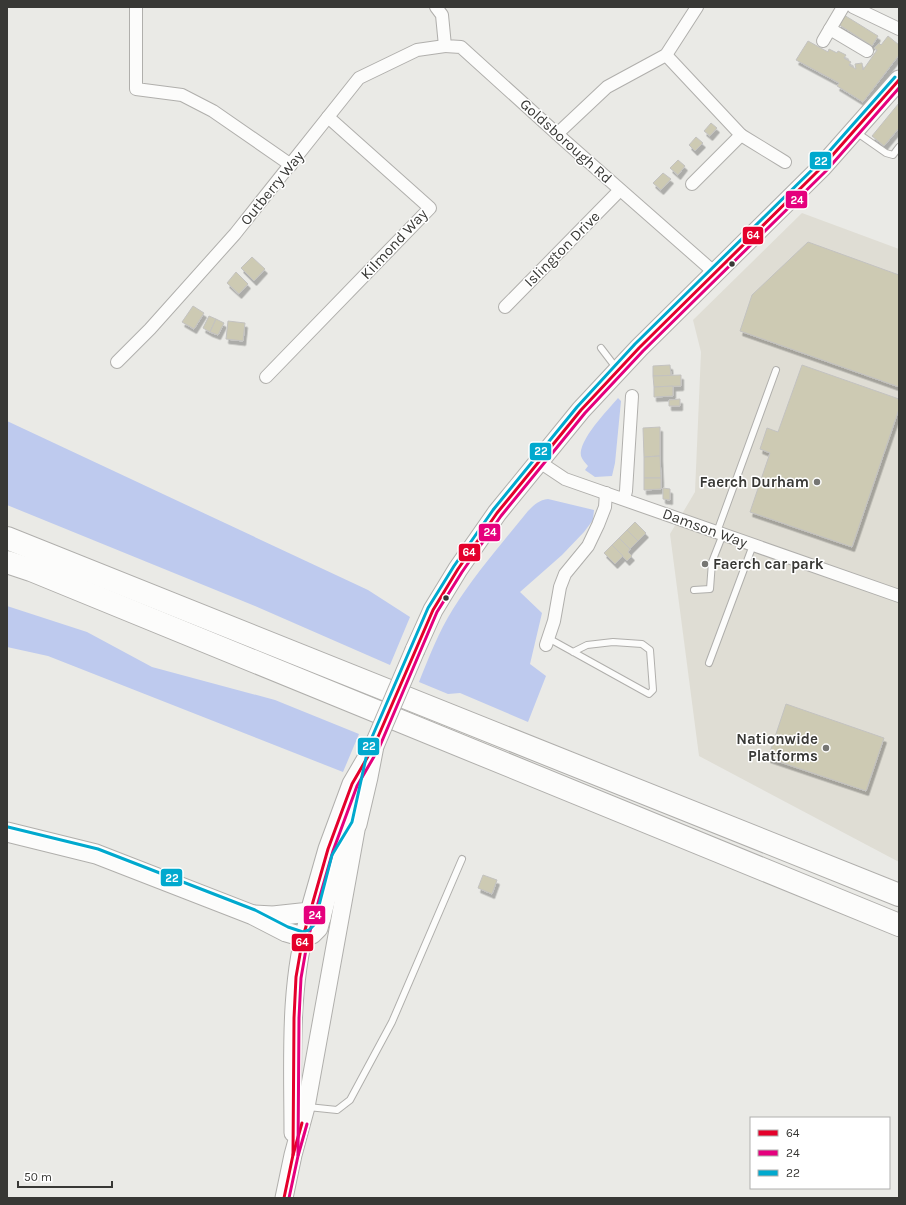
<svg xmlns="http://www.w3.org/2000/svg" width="906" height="1205" font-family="Karla,sans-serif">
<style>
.built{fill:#dfddd4}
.forest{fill:#becaee}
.building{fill:#cdcab3;stroke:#c3c2c0;filter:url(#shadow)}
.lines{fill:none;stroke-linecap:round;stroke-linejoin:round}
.service-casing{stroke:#b0afac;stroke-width:8}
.minor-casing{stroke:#b0afac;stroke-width:14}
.secondary-casing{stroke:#b0afac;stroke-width:19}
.primary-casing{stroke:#b0afac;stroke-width:21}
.motorway-casing{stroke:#b0afac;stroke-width:24}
.service{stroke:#fcfcfb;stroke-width:6}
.minor{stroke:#fcfcfb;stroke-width:12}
.secondary{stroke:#fcfcfb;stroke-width:17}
.primary{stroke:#fcfcfb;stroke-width:19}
.motorway{stroke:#fcfcfb;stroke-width:22}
.primary-bridge-casing{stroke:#b0afac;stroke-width:21;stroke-linecap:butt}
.primary-bridge{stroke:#fcfcfb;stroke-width:19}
.bus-1-casing{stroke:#fff;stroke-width:6}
.bus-2-casing{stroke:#fff;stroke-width:6}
.bus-3-casing{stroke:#fff;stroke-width:6}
.bus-1{stroke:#e4002b;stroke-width:3}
.bus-2{stroke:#e5007d;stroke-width:3}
.bus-3{stroke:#00a9ce;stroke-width:3}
.bus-dot{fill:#383835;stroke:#fff;stroke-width:1.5}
.poi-dot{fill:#767673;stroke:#fff;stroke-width:1.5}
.labels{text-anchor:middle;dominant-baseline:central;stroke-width:3;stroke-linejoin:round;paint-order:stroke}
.street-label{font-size:15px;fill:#383835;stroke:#fff}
.poi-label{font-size:15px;font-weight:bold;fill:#383835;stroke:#fff;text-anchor:end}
.line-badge{stroke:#fff;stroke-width:1.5}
.badge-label{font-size:11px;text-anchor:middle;font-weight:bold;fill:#fff}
</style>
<defs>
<filter id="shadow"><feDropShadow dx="2.5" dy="4.5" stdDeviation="0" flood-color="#0004"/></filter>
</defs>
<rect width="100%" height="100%" fill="#eaeae6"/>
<polygon class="built" points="802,213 899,249 899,862 699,756 670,534 695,492 701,352 693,320"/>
<g class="forest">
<path d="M618 398 621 401 615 463 612 476 595 477 585 470 588 466C585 463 582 459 581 456 578 440 608 410 618 398Z"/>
<polygon points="7,421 368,590 410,617 390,665 255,606 7,505"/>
<path d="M548 499 594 510 593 520 584 532 562 555 520 592 542 613 530 664 546 676 528 722 460 693 448 694 419 682C429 657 439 631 453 609 475 574 502 543 528 511 534 505 539 500 548 499Z"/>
<polygon points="7,606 87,632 152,667 275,700 359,734 343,772 48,656 7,647"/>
</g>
<g class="building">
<polygon points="844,15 878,36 872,46 838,24"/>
<polygon points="888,36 899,45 899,55 863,102 837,86 839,83 796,60 808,41 828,52 829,49 837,53 838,51 846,55 844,58 851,62 849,65 856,69 855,64 862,63 863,70 877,50 874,48 879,43 881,45"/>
<polygon points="899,103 899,128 884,146 872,136"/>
<polygon points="711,123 717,128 710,136 704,131"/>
<polygon points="696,137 703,143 695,151 689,145"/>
<polygon points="678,160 685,166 678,175 670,168"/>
<polygon points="663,173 671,179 661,190 653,183"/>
<polygon points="808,242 899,275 899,387 740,331 752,295"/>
<polygon points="252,257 265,269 254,281 241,268"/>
<polygon points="236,272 248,284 239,294 227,283"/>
<polygon points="193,306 204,313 194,329 182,322"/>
<polygon points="209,316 216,319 210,332 203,328"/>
<polygon points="216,319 224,323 218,335 210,332"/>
<polygon points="228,321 245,323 243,341 226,339"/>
<polygon points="670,365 671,376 653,376 653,366"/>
<polygon points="802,365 899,399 899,409 852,547 750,512 770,453 760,449 767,428 778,432"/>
<polygon points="681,375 681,386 654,387 653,376"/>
<polygon points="673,386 673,396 654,397 654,387"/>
<polygon points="680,399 680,406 669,406 669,400"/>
<polygon points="660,427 660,456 644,457 643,428"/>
<polygon points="660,456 661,478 644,478 644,457"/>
<polygon points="644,478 661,478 661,489 644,490"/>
<polygon points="663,488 670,489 670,500 663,499"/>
<polygon points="635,522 646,533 638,541 627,530"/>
<polygon points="627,530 638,541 630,549 619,538"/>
<polygon points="619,538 630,549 628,552 632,556 627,561 612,545"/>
<polygon points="612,545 623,556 615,564 604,553"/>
<polygon points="786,704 884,738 866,791 768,758"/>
<polygon points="483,875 497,880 492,894 478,888"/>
</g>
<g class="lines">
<g class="service-casing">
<g id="service">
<polyline points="856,132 886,153 893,155 899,147"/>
<polyline points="601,348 617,369"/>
<polyline points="717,532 776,370"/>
<polyline points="694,590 710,589 712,562 723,534"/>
<polyline points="548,638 649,694 653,690 650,650 642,644 613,642 587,645 573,652"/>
<polyline points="709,663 753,545"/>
<polyline points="308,1107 337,1110 350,1100 392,1022 462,859"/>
</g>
</g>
<g class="minor-casing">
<g id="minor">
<polyline points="136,7 136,89 182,95 213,111 291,165"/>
<polyline points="436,7 442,15 445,46 461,47 566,142 715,273"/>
<polyline points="843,7 830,29 867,51"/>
<polyline points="853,7 899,29"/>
<polyline points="823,41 830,29"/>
<polyline points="666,55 741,135 692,184"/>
<polyline points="557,134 607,87 666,55 697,7"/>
<polyline points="741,135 785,162"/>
<polyline points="505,307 620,190"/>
<polyline points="117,362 150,329 235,234 359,78 417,50 445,46"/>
<polyline points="266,377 430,208 328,117"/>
<polyline points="538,461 565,479 899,596"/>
<polyline points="624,499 626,491 632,396"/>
<polyline points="546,645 554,621 560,587 565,574 588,546 598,525 605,507 606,493"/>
</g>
</g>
<g class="secondary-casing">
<g id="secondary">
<path d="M293 1133C293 1060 288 984 310 912L322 918"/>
<polyline points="284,1198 293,1155 306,1107 356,830"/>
</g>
</g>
<g class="primary-casing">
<g id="primary">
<polyline points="415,650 433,610 458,569 497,513 581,410 639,348 822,167 899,80"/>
<polyline points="7,832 96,854 253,915 286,932 303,937 312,934 318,928 337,857 357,824 368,777 374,746"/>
<polyline points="254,915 273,916 310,912 328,849 352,784 366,760"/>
</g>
</g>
<g class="motorway-casing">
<g id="motorway">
<polyline points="7,538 899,895"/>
<polyline points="7,562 31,570 899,925"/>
</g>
</g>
<use href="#service" class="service"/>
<use href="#minor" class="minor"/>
<use href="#secondary" class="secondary"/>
<use href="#primary" class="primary"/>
<use href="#motorway" class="motorway"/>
<g class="primary-bridge-casing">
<polyline id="primary-bridge" points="374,746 415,650"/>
</g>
<use href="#primary-bridge" class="primary-bridge"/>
<g class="bus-1-casing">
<g id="bus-1">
<polyline points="293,1155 294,1018 296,977 303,937 328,849 352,784 374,746 433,610 458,569 497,513 581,410 639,348 822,167 899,80"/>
<polyline points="284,1198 293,1155 302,1123"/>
</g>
</g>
<g class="bus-2-casing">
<g id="bus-2">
<polyline points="298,1155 299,1018 301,978 308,938 333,851 357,786 379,748 437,612 462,572 501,516 585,413 643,351 826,171 899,88"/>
<polyline points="289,1198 298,1156 307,1124"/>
</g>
</g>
<g class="bus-3-casing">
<polyline id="bus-3" points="8,827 98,849 255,910 288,927 303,932 309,930 314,925 332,855 352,822 369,744 428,608 454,566 493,510 577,407 635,344 818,164 895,77"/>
</g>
<use href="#bus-1" class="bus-1"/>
<use href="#bus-2" class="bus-2"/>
<use href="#bus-3" class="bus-3"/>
</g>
<g class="bus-dot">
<circle cx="732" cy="264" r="3.5"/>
<circle cx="446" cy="598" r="3.5"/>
</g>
<g class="poi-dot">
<circle cx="817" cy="482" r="4"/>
<circle cx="705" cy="564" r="4"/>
<circle cx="826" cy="748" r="4"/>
</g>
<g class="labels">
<g class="street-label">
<text transform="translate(566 141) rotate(42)">Goldsborough Rd</text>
<text transform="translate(272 188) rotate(-51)">Outberry Way</text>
<text transform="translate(394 244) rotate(-47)">Kilmond Way</text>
<text transform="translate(562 249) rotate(-45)">Islington Drive</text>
<text transform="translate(705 528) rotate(20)">Damson Way</text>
</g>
<g class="poi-label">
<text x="809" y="482">Faerch Durham</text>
<text x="713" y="564" text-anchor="start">Faerch car park</text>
<text x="818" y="739">Nationwide<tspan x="818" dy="17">Platforms</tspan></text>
</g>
</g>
<g class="line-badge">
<rect x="809" y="151" width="23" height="19" rx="4" fill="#00a9ce"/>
<rect x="785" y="190" width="23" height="19" rx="4" fill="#e5007d"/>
<rect x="742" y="226" width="22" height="19" rx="4" fill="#e4002b"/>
<rect x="529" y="442" width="23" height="19" rx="4" fill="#00a9ce"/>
<rect x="478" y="523" width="23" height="19" rx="4" fill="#e5007d"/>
<rect x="458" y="543" width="23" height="19" rx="4" fill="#e4002b"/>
<rect x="357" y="737" width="23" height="19" rx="4" fill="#00a9ce"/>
<rect x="160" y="868" width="23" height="19" rx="4" fill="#00a9ce"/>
<rect x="303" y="905" width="23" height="20" rx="4" fill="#e5007d"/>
<rect x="291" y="933" width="23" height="19" rx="4" fill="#e4002b"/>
</g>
<g class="badge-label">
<text x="821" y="165">22</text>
<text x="797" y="204">24</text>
<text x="753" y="239">64</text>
<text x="541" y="455">22</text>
<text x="490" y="536">24</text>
<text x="469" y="556">64</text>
<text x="369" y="750">22</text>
<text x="172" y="882">22</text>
<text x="315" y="919">24</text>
<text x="302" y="946">64</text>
</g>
<rect width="906" height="1205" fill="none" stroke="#383835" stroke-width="16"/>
<rect x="750" y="1117" width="140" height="72" fill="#ffffff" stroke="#afafae"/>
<rect x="758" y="1130" width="20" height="6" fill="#e4002b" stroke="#afafae"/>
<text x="786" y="1137" font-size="12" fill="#383835">64</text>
<rect x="758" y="1150" width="20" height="6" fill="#e5007d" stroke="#afafae"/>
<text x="786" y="1157" font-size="12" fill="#383835">24</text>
<rect x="758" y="1170" width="20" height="6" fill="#00a9ce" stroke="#afafae"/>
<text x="786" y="1177" font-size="12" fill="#383835">22</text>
<path d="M18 1181v6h94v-6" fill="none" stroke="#383835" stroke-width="2"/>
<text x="24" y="1181" font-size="12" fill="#383835" stroke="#ffffff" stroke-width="3" paint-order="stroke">50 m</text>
</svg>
